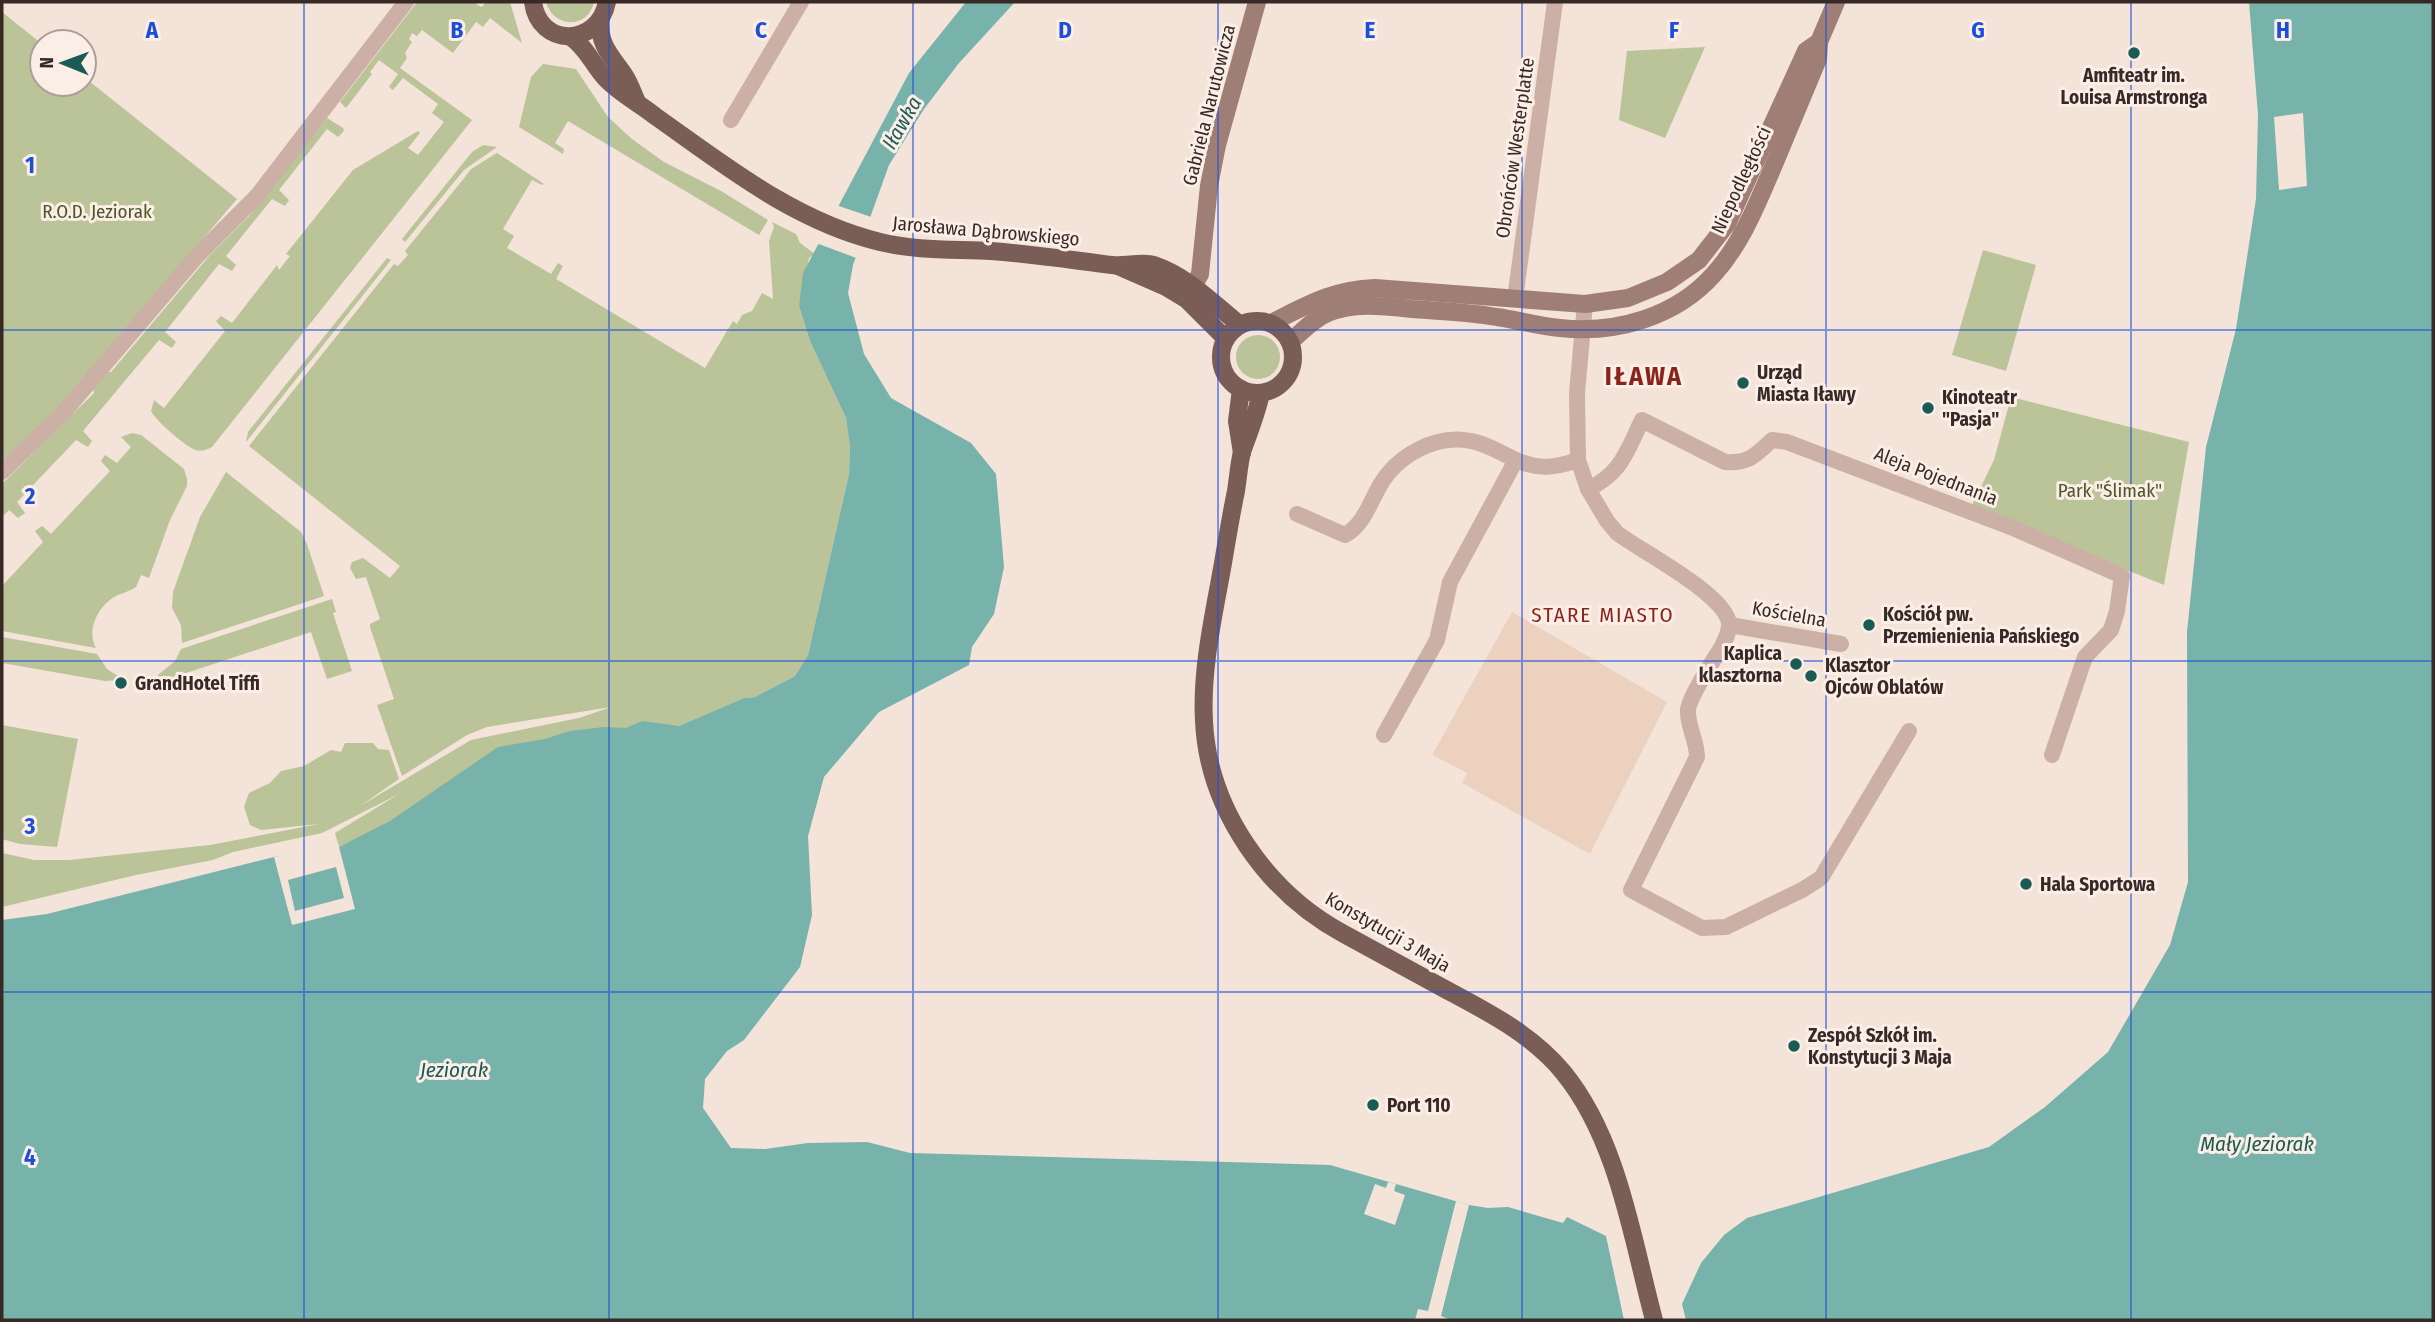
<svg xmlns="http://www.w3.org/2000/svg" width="2435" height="1322" font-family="'Fira Sans Condensed',sans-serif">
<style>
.green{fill:#bbc398}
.plaza{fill:#ecd1bf}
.water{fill:#77b2ab}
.pier{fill:#f3e3d9;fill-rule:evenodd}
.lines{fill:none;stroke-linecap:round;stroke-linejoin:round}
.street{stroke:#ccb0a5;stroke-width:16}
.secondary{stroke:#9f7e76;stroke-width:18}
.primary{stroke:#7a5d57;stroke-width:18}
.grid{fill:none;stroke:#1d4ed8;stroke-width:2;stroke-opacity:0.55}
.poi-dot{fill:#1a5b55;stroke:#faeee6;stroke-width:2.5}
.labels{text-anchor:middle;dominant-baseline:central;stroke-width:6;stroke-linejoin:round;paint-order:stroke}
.poi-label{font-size:19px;font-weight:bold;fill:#372926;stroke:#faeee6;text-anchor:start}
.street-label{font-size:19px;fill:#372926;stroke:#faeee6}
.park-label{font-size:19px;fill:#4d5629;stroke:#faeee6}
.water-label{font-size:21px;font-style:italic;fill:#1a5b55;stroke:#faeee6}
.neighbourhood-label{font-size:21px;letter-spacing:2px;fill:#8a241b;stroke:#faeee6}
.district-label{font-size:26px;font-weight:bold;letter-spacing:2px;fill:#8a241b;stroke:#faeee6}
.grid-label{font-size:23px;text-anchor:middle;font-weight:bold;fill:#1d4ed8;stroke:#faeee6;stroke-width:6;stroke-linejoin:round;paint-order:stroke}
</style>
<rect width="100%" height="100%" fill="#f3e3d9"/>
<g class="green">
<path d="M417 2H477L476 4 482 7 486 2H510L522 43 490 18 483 27 476 22 453 53 422 30 417 36 412 33 409 39 412 42 405 53 407 58 400 68 472 120 212 447C206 450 201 452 195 450 184 445 157 422 151 411L154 400 164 408 225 331 216 321 221 316 232 323 277 265 279 270 290 256 286 254 353 170 418 131 420 133 408 148 418 155 444 122 432 113 438 104 403 78 393 90 389 87 398 74 379 60 370 72 372 74 346 108 340 102Z"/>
<path d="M546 2H594C588 30 553 28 546 2Z"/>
<polygon points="2,12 42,44 42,84 84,84 84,77 237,199 60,406 2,461"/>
<polygon points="1705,47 1665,138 1619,120 1627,51"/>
<polygon points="543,64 576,69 608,117 632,139 664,162 721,191 768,220 759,235 568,121 555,143 564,149 563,154 519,127 531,77"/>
<polygon points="327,118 343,128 344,131 338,137 327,129 279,190 289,200 285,206 272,199 226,256 236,265 232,271 219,264 165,332 176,342 172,348 159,340 83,431 92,441 88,447 76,440 17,502 25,513 18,518 9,510 2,517 2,484 94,393 93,387 106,372 111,372 210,255 250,215"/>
<polygon points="483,145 497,147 464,170 405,242 402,239 472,152"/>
<polygon points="497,153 544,184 542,185 532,180 503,229 514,236 507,248 551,274 558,263 563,266 556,279 705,368 733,321 737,324 742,315 752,311 762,293 773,299 769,241 774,227 772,222 796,234 800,243 815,254 809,258 799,306 810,341 846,418 850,447 849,474 808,655 795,676 755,697 744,698 679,726 450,795 339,847 335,833 399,794 322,833 233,852 213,860 136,875 2,907 2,853 34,860 69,860 210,845 319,824 261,830 250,825 244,807 249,793 270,783 281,771 304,766 331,750 341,752 345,743 373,743 378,749 389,750 399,779 360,806 471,740 579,718 611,707 487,727 467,735 402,776 377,705 394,699 370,627 370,624 380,619 366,577 356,579 350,568 352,562 363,558 390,578 400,566 249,446 394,264 398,266 408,255 405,251 465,177 471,169"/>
<polygon points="1983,250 2036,265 2006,371 1952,355"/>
<polygon points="387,258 391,260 246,442 248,432"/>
<circle cx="1258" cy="357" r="22"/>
<polygon points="2011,397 2189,442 2164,585 1971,507 1994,460"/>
<path d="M132 433 141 435 184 469 187 479V486L170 520 149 578 141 575 136 587C129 592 121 593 114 597 98 607 86 630 96 648L2 631V586L43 542 35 531 42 526 51 534 110 471 101 461 105 455 117 463 131 447 121 437Z"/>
<polygon points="226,472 301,532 307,544 324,596 182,643 181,625 172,608 173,592 200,517"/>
<polygon points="332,599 336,612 333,613 352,671 327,679 311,632 174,677 158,678 158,675 175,661 181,649"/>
<polygon points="2,637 97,654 107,669 118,676 118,680 105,681 2,663"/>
<polygon points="2,725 78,739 57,847 20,844 2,839"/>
</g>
<polygon class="plaza" points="1512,612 1667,702 1590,854 1462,783 1467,773 1432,755"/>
<g class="water">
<polygon points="966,2 1015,2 959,63 924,109 889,165 853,265 848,293 864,354 891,398 971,443 996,474 1004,567 994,614 972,647 969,665 879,712 824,777 808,836 812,915 800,967 744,1040 727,1051 705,1079 703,1108 731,1148 765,1149 808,1143 867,1142 910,1153 1330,1165 1469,1205 1488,1208 1508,1207 1563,1223 1567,1217 1606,1236 1624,1320 2,1320 2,920 47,914 274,857 339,847 390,821 498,747 545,739 570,731 604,727 626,728 642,721 679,726 744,698 755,697 795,676 808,655 849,474 850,447 846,418 810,341 799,306 803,273 909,73"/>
<polygon points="2249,2 2433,2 2433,1320 1686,1320 1682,1304 1701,1263 1724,1235 1747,1218 1989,1147 2045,1107 2108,1052 2170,945 2188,882 2187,632 2206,447 2236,329 2256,199 2258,115"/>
</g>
<g class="pier">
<polygon points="2303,113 2307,186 2279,190 2274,117"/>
<polygon points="836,205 874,218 859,259 816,243"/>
<path d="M338 843 355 909 292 925 274 857ZM336 867 344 898 295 911 288 880Z"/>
<polygon points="1388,1182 1396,1184 1394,1191 1405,1195 1395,1225 1364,1214 1375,1184 1386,1188"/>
<polygon points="1456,1201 1469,1205 1441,1316 1451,1320 1415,1320 1418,1309 1428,1311"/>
</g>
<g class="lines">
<g class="street">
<polyline points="731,120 801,2"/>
<polyline points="1515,299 1555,2"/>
<path d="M1585 304 1577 393 1578 460 1588 489 1607 521 1617 533C1642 552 1725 594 1729 623 1730 631 1725 640 1721 648 1713 661 1689 697 1688 710 1687 726 1697 740 1697 757L1631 890 1702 928 1726 927 1802 890 1821 878 1909 731"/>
<polyline points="2,472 64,412 197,256 257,196 406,2"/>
<path d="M1588 489C1621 474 1627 451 1642 420L1725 462C1748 464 1756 455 1772 440L1787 442 2013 528 2122 576 2117 611 2111 630 2085 657 2052 755"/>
<path d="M1297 514 1345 535C1363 525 1369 505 1379 487 1396 456 1435 434 1471 441 1486 443 1502 454 1516 460"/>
<polyline points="1730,625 1841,644"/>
<path d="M1384 735 1437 640 1450 582 1516 460C1539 470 1555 468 1578 460"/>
</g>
<g class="secondary">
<polyline points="1186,299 1200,274 1209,186 1217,145 1257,2"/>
<path d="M1271 323C1309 304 1332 290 1375 288L1585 304 1628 298 1667 282 1699 260 1727 224 1806 51 1819 42"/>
<path d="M1290 342C1302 332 1313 319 1328 313 1354 302 1384 306 1412 309 1440 311 1469 312 1497 317 1518 320 1538 326 1560 328 1616 334 1676 317 1714 274 1742 243 1757 204 1773 167 1788 131 1803 95 1818 59L1819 42 1836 2"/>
</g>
<g class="primary">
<path d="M533 2C539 48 598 47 607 2"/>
<path d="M600 22C599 46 613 58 625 76 630 84 633 93 637 102"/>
<path d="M571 37C587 48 593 65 606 79 620 94 639 103 655 116 726 166 794 221 880 242 917 251 953 249 991 251 1031 254 1071 260 1112 265 1125 267 1141 261 1154 265 1187 276 1213 303 1240 325"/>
<polyline points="1118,266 1166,287 1186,299 1226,339"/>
<circle cx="1257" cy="357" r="36"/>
<polyline points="1241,389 1237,421 1242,453"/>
<path d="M1261 393C1257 413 1249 432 1242 452 1239 464 1238 478 1236 491 1231 515 1227 539 1223 563 1214 614 1201 669 1204 721 1208 809 1267 893 1344 934 1377 952 1410 970 1443 988 1486 1011 1532 1034 1563 1072 1618 1139 1632 1238 1654 1320"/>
</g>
</g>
<path class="grid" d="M304 2V1320M609 2V1320M913 2V1320M1218 2V1320M1522 2V1320M1826 2V1320M2131 2V1320M2 330H2433M2 661H2433M2 992H2433"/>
<g class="poi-dot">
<circle cx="2134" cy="53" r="7"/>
<circle cx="1743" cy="383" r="7"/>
<circle cx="1928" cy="408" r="7"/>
<circle cx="1869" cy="625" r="7"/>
<circle cx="1796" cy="664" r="7"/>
<circle cx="1811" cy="676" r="7"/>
<circle cx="121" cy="683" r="7"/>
<circle cx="2026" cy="884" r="7"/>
<circle cx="1794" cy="1046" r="7"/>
<circle cx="1373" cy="1105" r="7"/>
</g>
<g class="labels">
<g class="poi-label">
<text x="2134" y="75" text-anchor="middle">Amfiteatr im.<tspan x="2134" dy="22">Louisa Armstronga</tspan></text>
<text x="1757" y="372">Urząd<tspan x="1757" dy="22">Miasta Iławy</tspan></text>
<text x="1942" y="397">Kinoteatr<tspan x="1942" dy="22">"Pasja"</tspan></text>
<text x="1883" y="614">Kościół pw.<tspan x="1883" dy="22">Przemienienia Pańskiego</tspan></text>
<text x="1782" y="653" text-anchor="end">Kaplica<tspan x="1782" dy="22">klasztorna</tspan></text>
<text x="1825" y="665">Klasztor<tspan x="1825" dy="22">Ojców Oblatów</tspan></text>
<text x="135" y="683">GrandHotel Tiffi</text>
<text x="2040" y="884">Hala Sportowa</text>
<text x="1808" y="1035">Zespół Szkół im.<tspan x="1808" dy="22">Konstytucji 3 Maja</tspan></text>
<text x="1387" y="1105">Port 110</text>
</g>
<g class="street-label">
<text transform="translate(1209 105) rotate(-76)">Gabriela Narutowicza</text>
<text transform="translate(1515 148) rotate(-82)">Obrońców Westerplatte</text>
<text transform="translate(1741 180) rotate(-65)">Niepodległości</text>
<text transform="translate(986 231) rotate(5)">Jarosława Dąbrowskiego</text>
<text transform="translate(1936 476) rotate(21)">Aleja Pojednania</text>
<text transform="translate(1789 614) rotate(10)">Kościelna</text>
<text transform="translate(1388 932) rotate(30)">Konstytucji 3 Maja</text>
</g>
<g class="park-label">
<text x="97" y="211">R.O.D. Jeziorak</text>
<text x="2110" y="490">Park "Ślimak"</text>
</g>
<g class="water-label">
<text transform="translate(902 123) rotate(-60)">Iławka</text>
<text x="454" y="1070">Jeziorak</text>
<text x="2257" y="1144">Mały Jeziorak</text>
</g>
<g class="neighbourhood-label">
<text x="1603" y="615">STARE MIASTO</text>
</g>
<g class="district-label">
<text x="1644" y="376">IŁAWA</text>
</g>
</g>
<g class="grid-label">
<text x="152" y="38">A</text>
<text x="457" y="38">B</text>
<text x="761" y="38">C</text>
<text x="1065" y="38">D</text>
<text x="1370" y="38">E</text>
<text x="1674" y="38">F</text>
<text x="1978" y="38">G</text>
<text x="2283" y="38">H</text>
<text x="30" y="173">1</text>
<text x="30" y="504">2</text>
<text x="30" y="834">3</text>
<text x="30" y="1165">4</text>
</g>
<rect width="2435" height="1322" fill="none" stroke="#372926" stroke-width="7"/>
<g transform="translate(63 63) rotate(271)"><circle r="33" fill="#faeee6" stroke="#ac9f99" stroke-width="2"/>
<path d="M0-5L12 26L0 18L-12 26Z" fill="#1a5b55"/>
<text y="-10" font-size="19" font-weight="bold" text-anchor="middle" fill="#372926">N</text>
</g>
</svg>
